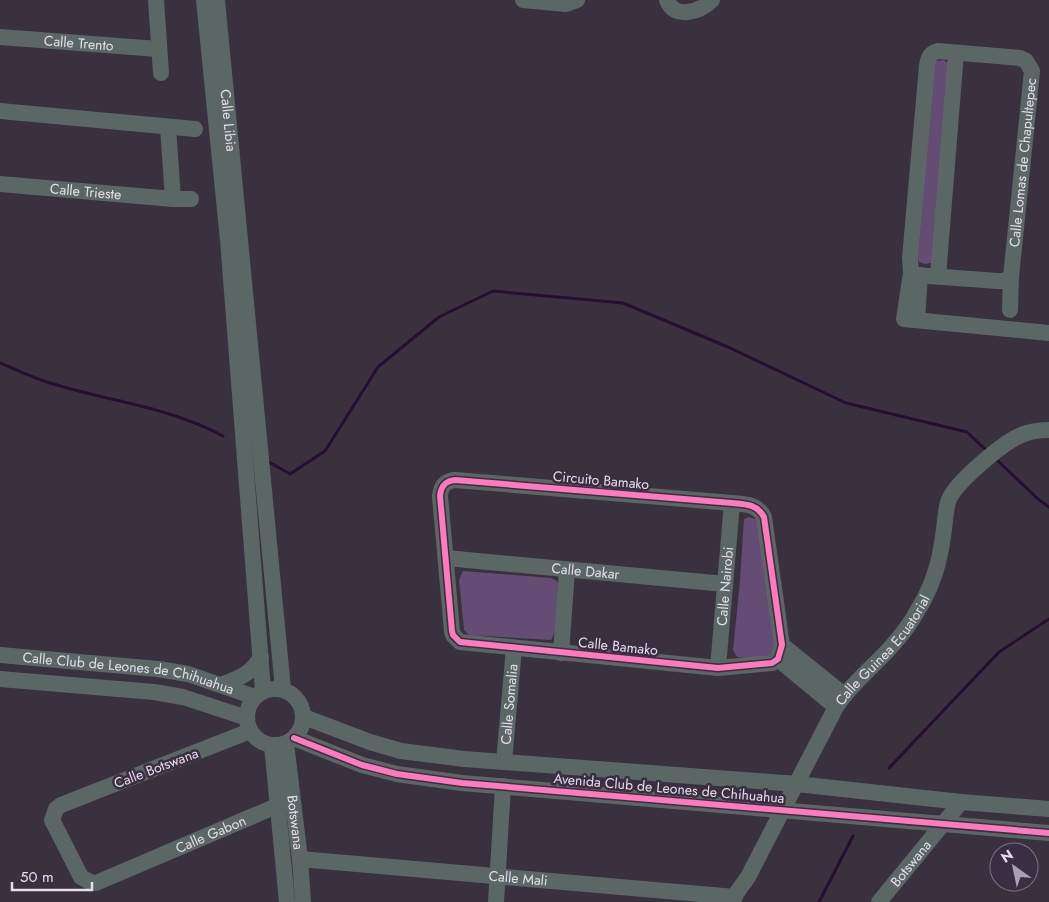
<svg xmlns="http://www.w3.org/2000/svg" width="1049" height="902" font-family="Jost,sans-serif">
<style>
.green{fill:#644c74}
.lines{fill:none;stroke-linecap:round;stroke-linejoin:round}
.stream{stroke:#260e33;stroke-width:3}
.minor{stroke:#5b6765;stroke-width:16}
.cycleway-casing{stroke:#3a2e42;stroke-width:9}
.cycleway{stroke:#fd7abc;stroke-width:6}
.labels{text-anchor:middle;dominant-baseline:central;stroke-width:5;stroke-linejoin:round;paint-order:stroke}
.street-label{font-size:14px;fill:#e6deeb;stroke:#3a2e42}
</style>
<rect width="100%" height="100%" fill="#39323e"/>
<g class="green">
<polygon points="944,60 948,64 933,260 931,263 925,264 919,262 918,258 934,61"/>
<polygon points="749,517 758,520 777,652 773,660 737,657 733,650 740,581 744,519"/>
<polygon points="463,571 551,578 557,581 559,586 555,632 551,640 469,635 464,630 459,580"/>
</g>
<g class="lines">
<g class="stream">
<path d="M0 363C17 370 33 378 50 383 107 401 170 407 223 436"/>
<polyline points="267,461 290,474 325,451 378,367 439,317 493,291 623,303 728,347 846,403 967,432 985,449"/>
<polyline points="998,461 1038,499 1049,507"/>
<polyline points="889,768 999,652 1049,619"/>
<polyline points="819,902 853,836"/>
</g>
<g class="minor">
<polyline points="156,0 161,73"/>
<polyline points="204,0 228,240 263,691"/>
<path id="s1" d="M217 0 283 689"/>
<polyline points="523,0 566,4 577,0"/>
<path d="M667 0C674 20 700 12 712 0"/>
<path id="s2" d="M0 37 158 49"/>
<polyline points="0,111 195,129"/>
<polyline points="168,127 173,199"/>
<path id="s3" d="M0 184 173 199H191"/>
<polyline points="911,273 904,319 1049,333"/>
<polyline points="938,276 956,53"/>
<path id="s4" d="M1010 310 1011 277 1032 71 1026 61 1020 58 938 51C930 53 928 58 927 66L910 258 911 273 915 275 998 281H1005L1011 277"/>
<polyline points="917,319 920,275"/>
<path d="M455 480 732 503C745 504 757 504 764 517L782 645 778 659 772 663 718 668 460 642 453 635 452 631 440 496C441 486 445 481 455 480Z"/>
<path id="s5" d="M446 558 725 584"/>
<polyline points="782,645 844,695"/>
<polyline points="561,653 567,570"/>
<path id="s6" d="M0 655 158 669 188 674 255 697"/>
<polyline points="778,659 836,707"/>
<path id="s7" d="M718 668 732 503"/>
<polyline points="0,679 154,692 183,697 247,718"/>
<path d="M223 684C240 678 252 673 261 657"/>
<circle cx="275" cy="717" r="28"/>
<polyline points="304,717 370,742 401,751 464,759 797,784 961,802 1049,809"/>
<path id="s8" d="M250 731 61 805 56 809 52 820 81 877 90 882 96 883 279 805"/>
<polyline points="294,738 362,765 397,774 462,783 1049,833"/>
<path id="s9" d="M286 743 300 859 303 902"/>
<polyline points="272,745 287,902"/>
<path id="s10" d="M504 762 514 648"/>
<path id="s11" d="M300 859 735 897"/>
<polyline points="496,902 503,786"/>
<path id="s12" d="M730 902 748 877 836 707C851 684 872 668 890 648 901 636 911 623 919 608 932 587 940 560 943 536 945 525 945 513 948 502 953 484 1002 444 1019 436 1029 431 1039 430 1049 430"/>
<path id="s13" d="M879 902 961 802"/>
</g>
<g class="cycleway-casing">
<g id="cycleway">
<path d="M455 480 732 503C745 504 757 504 764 517L782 645 778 659 772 663 718 668 460 642 453 635 452 631 440 496C441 486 445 481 455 480Z"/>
<polyline points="294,738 362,765 397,774 462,783 1049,833"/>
</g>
</g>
<use href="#cycleway" class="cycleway"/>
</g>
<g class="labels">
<g class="street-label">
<text stroke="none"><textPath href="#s2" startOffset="79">Calle Trento</textPath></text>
<text stroke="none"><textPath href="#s1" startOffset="121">Calle Libia</textPath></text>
<text stroke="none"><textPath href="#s4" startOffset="148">Calle Lomas de Chapultepec</textPath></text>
<text stroke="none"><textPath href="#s3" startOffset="86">Calle Trieste</textPath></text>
<text transform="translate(601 480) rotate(5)">Circuito Bamako</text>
<text stroke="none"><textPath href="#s5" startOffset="140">Calle Dakar</textPath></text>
<text stroke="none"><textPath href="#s7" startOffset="82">Calle Nairobi</textPath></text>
<text transform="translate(618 646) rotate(6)">Calle Bamako</text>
<text stroke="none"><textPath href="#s12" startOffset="296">Calle Guinea Ecuatorial</textPath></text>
<text stroke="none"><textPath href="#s6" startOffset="130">Calle Club de Leones de Chihuahua</textPath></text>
<text stroke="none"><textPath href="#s10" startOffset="58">Calle Somalia</textPath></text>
<text transform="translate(156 768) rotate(-21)">Calle Botswana</text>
<text transform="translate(669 788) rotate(5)">Avenida Club de Leones de Chihuahua</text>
<text stroke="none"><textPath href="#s9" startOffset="80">Botswana</textPath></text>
<text stroke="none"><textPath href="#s8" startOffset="426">Calle Gabon</textPath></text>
<text stroke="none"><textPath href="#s13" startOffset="50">Botswana</textPath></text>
<text stroke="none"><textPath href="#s11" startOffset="219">Calle Mali</textPath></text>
</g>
</g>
<g transform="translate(1014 867) rotate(327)"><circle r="24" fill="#3a2e42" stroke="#7f7486"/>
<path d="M0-4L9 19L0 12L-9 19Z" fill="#a9a2ae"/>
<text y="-8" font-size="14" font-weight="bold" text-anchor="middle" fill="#e6deeb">N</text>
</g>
<path d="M12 882v8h80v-8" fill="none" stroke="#e6deeb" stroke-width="2.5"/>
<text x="20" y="882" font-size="15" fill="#e6deeb" stroke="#3a2e42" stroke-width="4" paint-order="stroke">50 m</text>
</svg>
